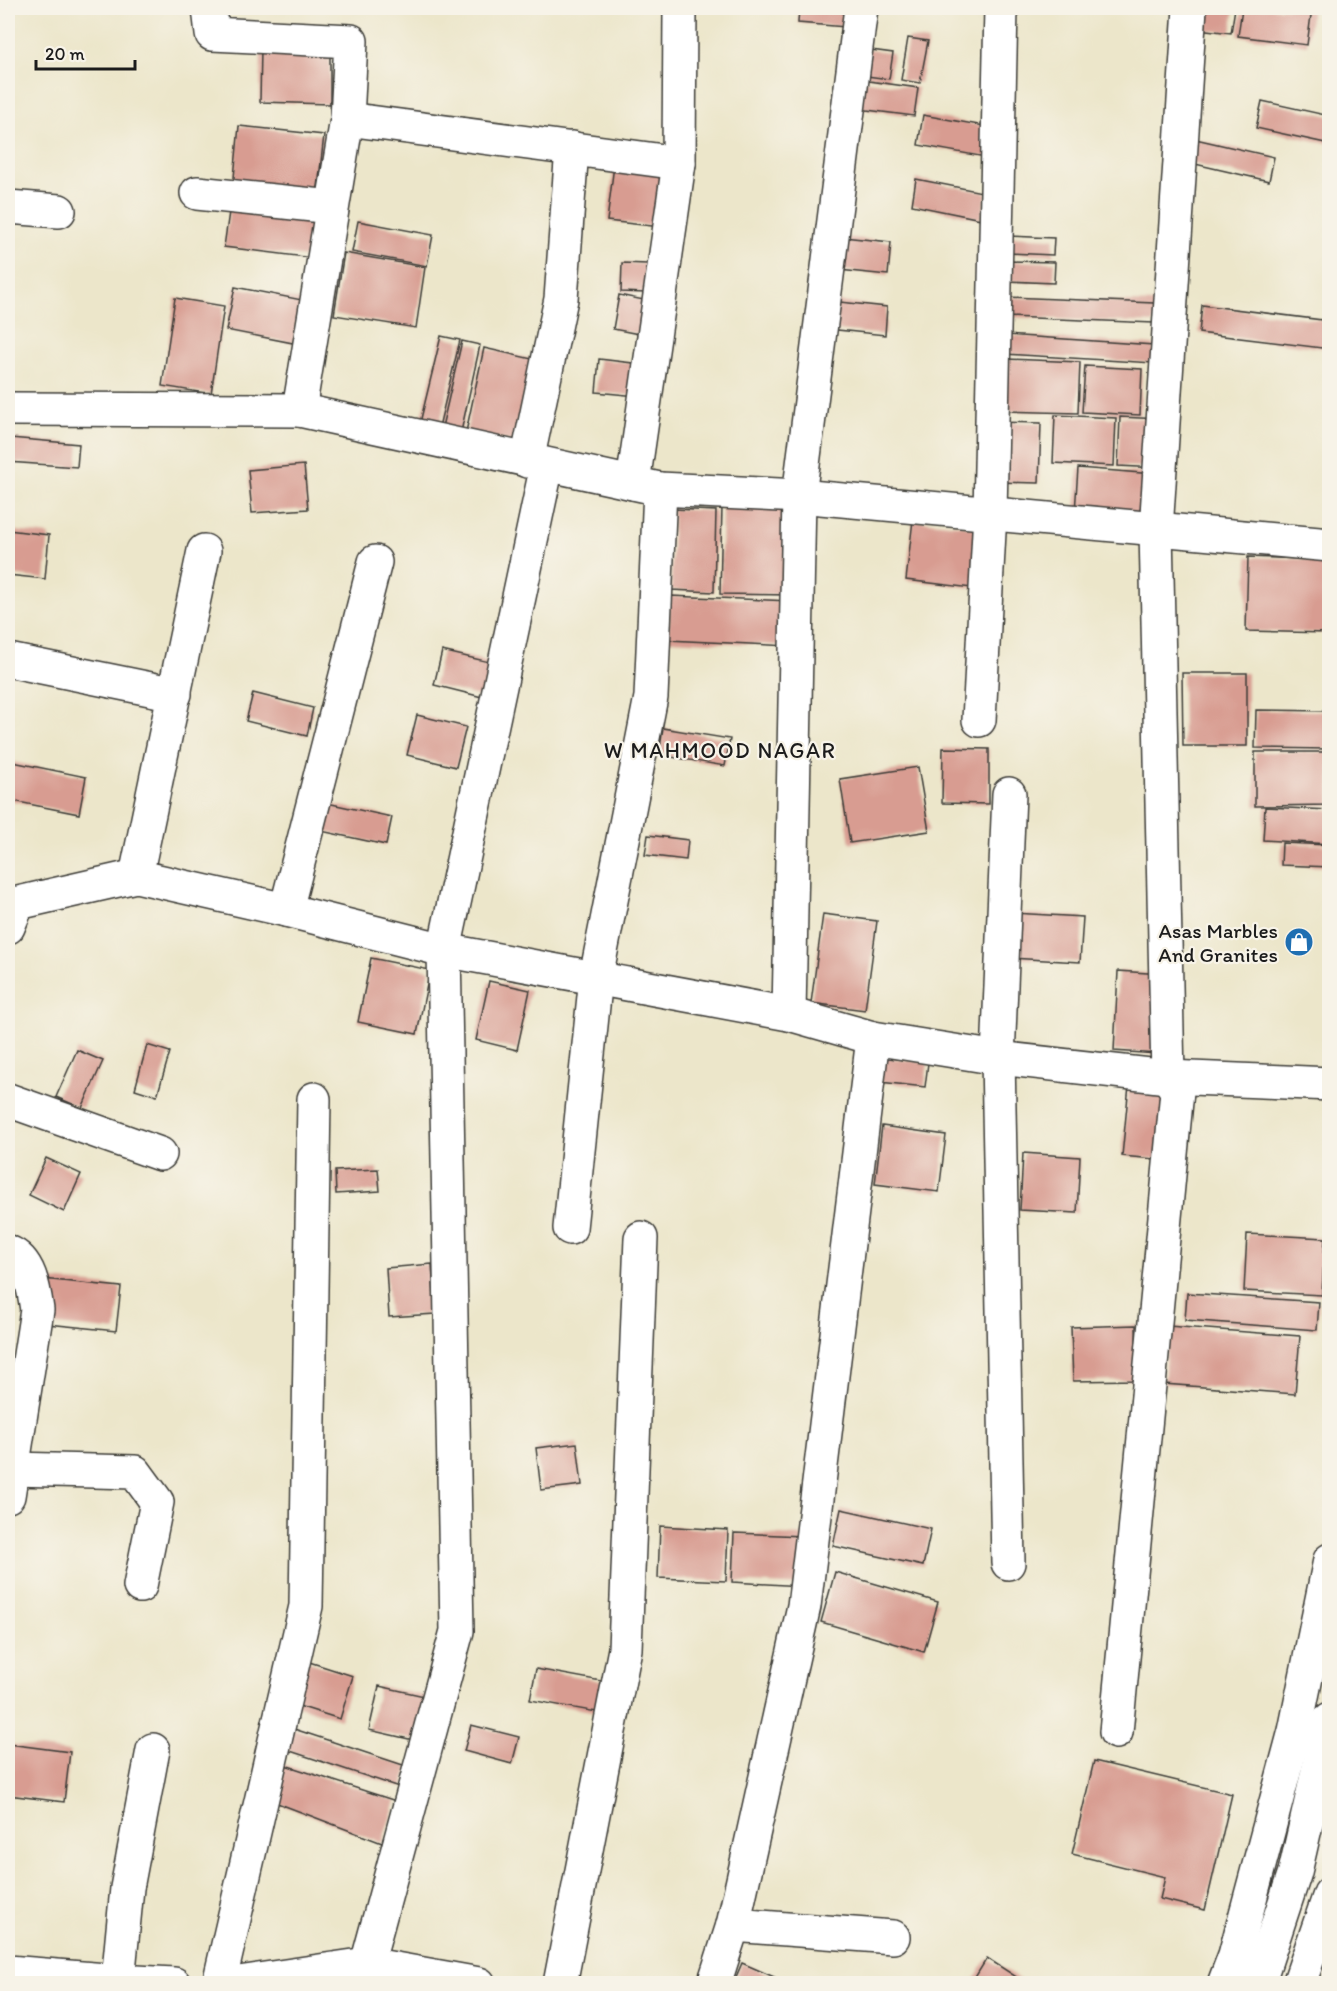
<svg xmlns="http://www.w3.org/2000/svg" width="1337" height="1991" font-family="Itim,sans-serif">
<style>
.building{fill:#d89c91}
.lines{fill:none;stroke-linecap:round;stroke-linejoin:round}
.minor-casing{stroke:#3b3a36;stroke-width:36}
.major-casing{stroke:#3b3a36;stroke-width:36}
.highway-casing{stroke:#3b3a36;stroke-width:36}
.minor{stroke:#fff;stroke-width:33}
.major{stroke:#fff;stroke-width:33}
.highway{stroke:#fff;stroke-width:33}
.labels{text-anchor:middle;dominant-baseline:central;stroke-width:4.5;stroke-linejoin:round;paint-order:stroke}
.poi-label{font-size:21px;fill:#1c1c1c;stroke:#f7f3e8;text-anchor:end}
.neighbourhood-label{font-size:22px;letter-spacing:1.5px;fill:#1c1c1c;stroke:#f7f3e8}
</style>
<rect width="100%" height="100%" fill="#f7f3e8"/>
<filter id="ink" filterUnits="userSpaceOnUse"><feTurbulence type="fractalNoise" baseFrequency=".0167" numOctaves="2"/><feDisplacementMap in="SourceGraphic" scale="12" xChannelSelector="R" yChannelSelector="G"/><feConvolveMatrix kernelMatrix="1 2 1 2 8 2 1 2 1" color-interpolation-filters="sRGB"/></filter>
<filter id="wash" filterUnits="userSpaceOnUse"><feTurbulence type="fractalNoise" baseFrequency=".008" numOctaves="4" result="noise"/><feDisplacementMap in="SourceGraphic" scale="24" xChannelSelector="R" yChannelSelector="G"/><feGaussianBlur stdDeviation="1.35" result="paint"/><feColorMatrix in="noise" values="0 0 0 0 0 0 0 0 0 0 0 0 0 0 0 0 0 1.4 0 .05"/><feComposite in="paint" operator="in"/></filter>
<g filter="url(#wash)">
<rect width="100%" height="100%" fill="#ece6ca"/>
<g id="blocks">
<g class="building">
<polygon points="799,8 859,8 858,28 798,23"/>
<polygon points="1193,8 1235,8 1231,33 1190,28"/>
<polygon points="1242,8 1312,8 1307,45 1238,36"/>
<polygon points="908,38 928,41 920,83 901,80"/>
<polygon points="261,48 330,50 330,104 260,102"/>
<polygon points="856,48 893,53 889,79 852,74"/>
<polygon points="855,79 918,88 914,116 851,108"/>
<polygon points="1262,101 1330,116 1330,144 1256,128"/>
<polygon points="923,115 996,128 991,158 918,145"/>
<polygon points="239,126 324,135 317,196 233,188"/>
<polygon points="1187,137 1274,157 1269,181 1182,161"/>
<polygon points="614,165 667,172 661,227 607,221"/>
<polygon points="916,179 987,193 981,219 912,205"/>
<polygon points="231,198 327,211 321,259 224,247"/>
<polygon points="358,221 433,235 427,266 352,252"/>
<polygon points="1009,236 1054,238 1053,255 1008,253"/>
<polygon points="843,237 891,242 888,275 839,270"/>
<polygon points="344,253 425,267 416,328 334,315"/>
<polygon points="1006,261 1055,262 1054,283 1006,281"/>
<polygon points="622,263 647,264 646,293 621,292"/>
<polygon points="235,287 302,300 293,343 226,330"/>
<polygon points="619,295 644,300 639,334 613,329"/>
<polygon points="1006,297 1154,303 1154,323 1006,317"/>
<polygon points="175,298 224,306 211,394 162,386"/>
<polygon points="830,301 887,307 885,335 828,329"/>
<polygon points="1202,305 1330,321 1330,349 1199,333"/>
<polygon points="1007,335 1154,345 1154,363 1005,354"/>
<polygon points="441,336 460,340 439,427 420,423"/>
<polygon points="462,341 480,345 461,432 442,427"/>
<polygon points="484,348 532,359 514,442 466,432"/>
<polygon points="599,359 641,364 637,396 596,392"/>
<polygon points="1006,359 1080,362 1078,413 1004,411"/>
<polygon points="1085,366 1142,369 1140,415 1082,412"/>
<polygon points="1055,415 1116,418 1114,466 1053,463"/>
<polygon points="1120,417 1161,419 1159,468 1118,466"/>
<polygon points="997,422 1041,423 1039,483 995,482"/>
<polygon points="10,438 79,444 77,467 8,462"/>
<polygon points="304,465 308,509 252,513 248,470"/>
<polygon points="1078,468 1154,474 1151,517 1075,512"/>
<polygon points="722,506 796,507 795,595 720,594"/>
<polygon points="673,509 716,511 714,592 671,590"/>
<polygon points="913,520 987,528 980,589 906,580"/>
<polygon points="8,530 49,535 45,579 8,575"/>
<polygon points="1248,557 1330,560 1329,633 1246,631"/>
<polygon points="670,596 791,601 789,646 668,640"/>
<polygon points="442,651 502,665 494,700 434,685"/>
<polygon points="1182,673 1247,673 1247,746 1183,746"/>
<polygon points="253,693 313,708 307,736 246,721"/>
<polygon points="1256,710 1327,711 1327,749 1255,748"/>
<polygon points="417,715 466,727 456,767 407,755"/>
<polygon points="663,728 730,739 725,766 659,755"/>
<polygon points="943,748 989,749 989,804 942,803"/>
<polygon points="1255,752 1330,752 1330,805 1255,806"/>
<polygon points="8,761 86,777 79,814 8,800"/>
<polygon points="918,767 929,831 850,843 840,779"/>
<polygon points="327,803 392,817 386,845 321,831"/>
<polygon points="1265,807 1330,810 1330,844 1263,840"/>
<polygon points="648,835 688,840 686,860 645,855"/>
<polygon points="1282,843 1330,845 1330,867 1281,865"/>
<polygon points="1013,913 1083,917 1080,962 1010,958"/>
<polygon points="823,914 877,921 865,1010 811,1003"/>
<polygon points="371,958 430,970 417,1034 358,1022"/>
<polygon points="1118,971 1162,974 1158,1054 1114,1051"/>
<polygon points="489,981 530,990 517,1050 476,1040"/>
<polygon points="147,1045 170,1052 157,1096 135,1089"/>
<polygon points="77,1050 103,1061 82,1108 56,1097"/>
<polygon points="883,1057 928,1063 925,1087 880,1082"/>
<polygon points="1129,1085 1171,1089 1165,1160 1122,1156"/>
<polygon points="882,1126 946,1135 939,1192 875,1184"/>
<polygon points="1023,1153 1080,1157 1077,1213 1020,1210"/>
<polygon points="46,1158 81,1174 64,1212 29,1195"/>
<polygon points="378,1169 380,1191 336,1194 335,1171"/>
<polygon points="1247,1234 1325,1238 1322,1295 1244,1291"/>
<polygon points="432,1264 435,1314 389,1317 386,1268"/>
<polygon points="42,1279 121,1287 116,1331 38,1323"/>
<polygon points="1187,1293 1319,1302 1317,1330 1185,1320"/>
<polygon points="1136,1325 1137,1380 1073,1381 1071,1327"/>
<polygon points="1168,1326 1300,1336 1295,1394 1164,1384"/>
<polygon points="577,1443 582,1485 541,1490 536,1448"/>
<polygon points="841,1509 931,1529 923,1566 833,1546"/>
<polygon points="660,1526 728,1530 726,1581 658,1578"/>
<polygon points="734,1533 803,1536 801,1586 732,1582"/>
<polygon points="835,1572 938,1602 924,1652 821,1622"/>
<polygon points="300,1659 353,1676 340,1719 286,1702"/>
<polygon points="536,1669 607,1682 602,1713 530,1700"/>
<polygon points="379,1686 429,1697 418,1741 369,1730"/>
<polygon points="471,1725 519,1737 512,1764 464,1751"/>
<polygon points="285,1726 409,1767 402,1788 278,1747"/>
<polygon points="8,1744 70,1752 64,1802 8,1795"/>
<polygon points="1094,1761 1232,1794 1205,1910 1160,1899 1165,1877 1072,1854"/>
<polygon points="282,1764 396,1801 382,1843 272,1801"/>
<polygon points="987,1958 1027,1984 971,1984"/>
<polygon points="742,1963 790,1984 733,1984"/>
</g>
</g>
</g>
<g filter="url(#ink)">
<use href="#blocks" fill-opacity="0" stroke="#3b3a36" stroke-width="1.5"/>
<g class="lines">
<g class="minor-casing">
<g id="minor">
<polyline points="209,8 212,34 351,41 347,119 299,410"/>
<polyline points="347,119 679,163"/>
<polyline points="197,193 332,207"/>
<polyline points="8,207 59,211"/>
<polyline points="8,409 299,410 660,489 799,496 1330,545"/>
<polyline points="527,461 561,299 572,148"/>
<polyline points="633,483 679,163 680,8"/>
<polyline points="8,660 175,694"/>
<polyline points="979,720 990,513 1001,8"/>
<polyline points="136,876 204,551"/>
<polyline points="286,910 375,562"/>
<polyline points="8,927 18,903 136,876 286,910 444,950 789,1014 873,1038 998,1058 1168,1077 1330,1084"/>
<polyline points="789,1014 799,496 861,8"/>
<polyline points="8,1100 160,1154"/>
<polyline points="570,1228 596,977 651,697 660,489"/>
<path d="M8 1252C30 1260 34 1289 37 1310L8 1496"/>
<polyline points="12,1469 135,1472 157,1502 140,1586"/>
<polyline points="1008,1563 998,1058 1009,794"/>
<polyline points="1116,1732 1177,1091 1168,1077 1156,530 1190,8"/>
<polyline points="733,1925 893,1937"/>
<polyline points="8,1972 118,1981 174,1984"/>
<polyline points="118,1981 127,1888 153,1750"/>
<polyline points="219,1984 306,1606 314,1099"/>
<polyline points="232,1984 367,1964 479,1984"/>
<polyline points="364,1984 367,1964 457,1631 444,950 547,465"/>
<polyline points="560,1984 625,1649 641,1238"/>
<polyline points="714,1984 733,1925 804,1606 873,1038"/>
<polyline points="1224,1984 1235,1955 1295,1731 1330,1560"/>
</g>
</g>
<g class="major-casing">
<polyline id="major" points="1258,1984 1295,1872 1330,1719"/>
</g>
<g class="highway-casing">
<polyline id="highway" points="1299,1984 1330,1894"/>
</g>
<use href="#minor" class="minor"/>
<use href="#major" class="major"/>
<use href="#highway" class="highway"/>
</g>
</g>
<defs>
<g id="shop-disc" transform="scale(1.5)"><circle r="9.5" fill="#1f6fb2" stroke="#f7f3e8"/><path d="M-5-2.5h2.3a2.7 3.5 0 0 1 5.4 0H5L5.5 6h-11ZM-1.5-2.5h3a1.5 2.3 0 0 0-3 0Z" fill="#fff"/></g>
</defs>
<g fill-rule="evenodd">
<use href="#shop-disc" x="1299" y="942"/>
</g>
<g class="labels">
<g class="poi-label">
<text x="1278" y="930">Asas Marbles<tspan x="1278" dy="24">And Granites</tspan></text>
</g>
<g class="neighbourhood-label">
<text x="720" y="750">W MAHMOOD NAGAR</text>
</g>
</g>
<rect width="1337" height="1991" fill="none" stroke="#f7f3e8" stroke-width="30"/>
<path d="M36 60v9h99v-9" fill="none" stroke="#1c1c1c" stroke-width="3"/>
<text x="45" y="60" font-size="18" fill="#1c1c1c" stroke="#f7f3e8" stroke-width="4.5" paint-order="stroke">20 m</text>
</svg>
